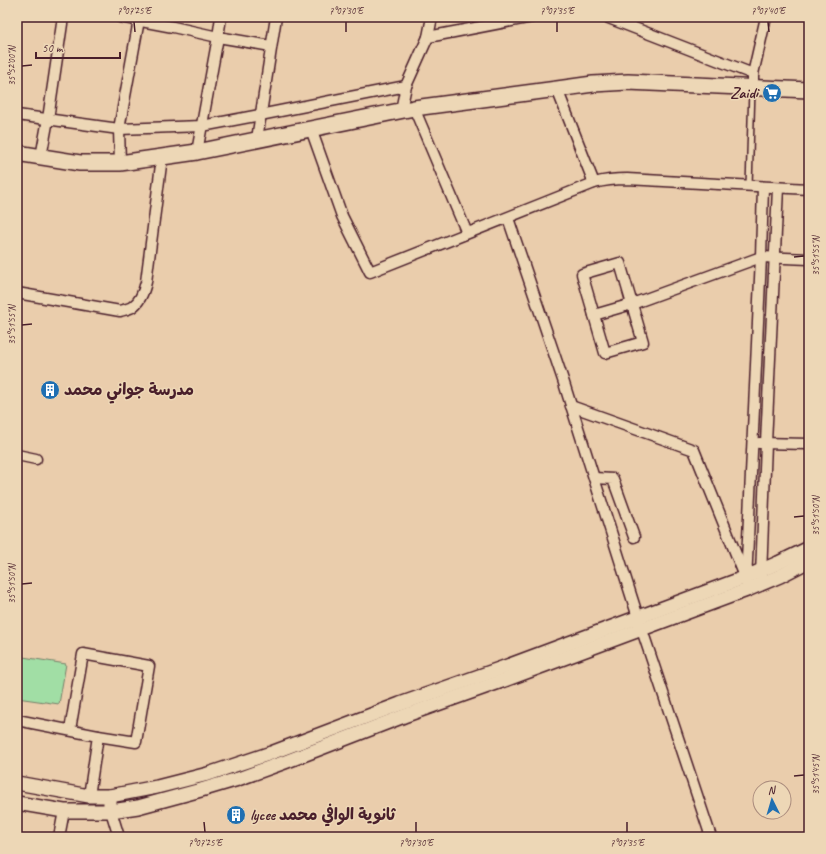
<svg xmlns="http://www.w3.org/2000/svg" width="826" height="854" font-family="Caveat,'Playpen Sans Arabic',sans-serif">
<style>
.green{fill:#a1dea5;stroke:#767e68}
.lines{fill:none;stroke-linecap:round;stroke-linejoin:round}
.service-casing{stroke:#4a1f2b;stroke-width:8}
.minor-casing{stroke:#4a1f2b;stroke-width:13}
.tertiary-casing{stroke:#4a1f2b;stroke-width:16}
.secondary-casing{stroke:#4a1f2b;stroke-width:18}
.service{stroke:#edd7b6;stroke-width:5}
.minor{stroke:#edd7b6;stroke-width:10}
.tertiary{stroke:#edd7b6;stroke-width:13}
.secondary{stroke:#edd7b6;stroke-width:15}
.ticks{fill:none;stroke:#4a1f2b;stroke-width:1.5}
.labels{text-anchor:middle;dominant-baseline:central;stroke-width:3;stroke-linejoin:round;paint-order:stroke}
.poi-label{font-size:16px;font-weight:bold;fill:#4a1f2b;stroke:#edd7b6;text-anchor:start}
.neatline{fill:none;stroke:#4a1f2b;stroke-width:1.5}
.ticks-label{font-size:10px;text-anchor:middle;fill:#4a1f2b}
</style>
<rect width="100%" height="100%" fill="#eacdac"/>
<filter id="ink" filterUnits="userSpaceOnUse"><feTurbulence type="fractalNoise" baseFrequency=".025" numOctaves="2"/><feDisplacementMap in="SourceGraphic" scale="8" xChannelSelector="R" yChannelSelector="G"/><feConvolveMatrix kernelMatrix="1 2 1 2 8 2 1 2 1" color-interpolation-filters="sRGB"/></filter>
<g filter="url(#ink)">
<polygon class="green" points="17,656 66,664 59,704 17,698"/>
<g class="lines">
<g class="service-casing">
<polyline id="service" points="749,186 752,89"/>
</g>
<g class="minor-casing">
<g id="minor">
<polyline points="120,17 173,27 218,37 271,46"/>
<polyline points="606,17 753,74"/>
<polyline points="428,37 532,17"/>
<polyline points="753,80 753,74 766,17"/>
<polyline points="557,89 594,183"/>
<polyline points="414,108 467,233"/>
<polyline points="401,110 406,86 428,37 432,17"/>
<polyline points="17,115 119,129 202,126 260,115 406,86"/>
<path d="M311 129 342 216 370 272 594 183C605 180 615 179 627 179L809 189"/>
<polyline points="257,139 276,17"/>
<polyline points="197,152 218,37 221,17"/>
<polyline points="41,157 48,119 63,17"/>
<polyline points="120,163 119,129 139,20"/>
<polyline points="508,218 563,380 642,630 711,837"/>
<polygon points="620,263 643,342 605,353 582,274"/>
<path d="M17 293 120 311C123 310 129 309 132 307 141 301 144 291 146 282L162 157"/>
<polyline points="594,315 632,304 761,257 809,259"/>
<polyline points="571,406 694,450 744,574"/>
<polyline points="759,443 809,444"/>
<polyline points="17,455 36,459"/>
<polyline points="594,478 613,479 634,537"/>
<polyline points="761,576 766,443 778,188"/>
<polyline points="746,582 761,257 763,187"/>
<polyline points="17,720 98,736 89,796"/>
<polyline points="70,730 83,654 149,666 136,742 98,736"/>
<polyline points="111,811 119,837"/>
<polyline points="59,837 64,811"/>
</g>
</g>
<g class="tertiary-casing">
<g id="tertiary">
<polyline points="17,783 89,796 110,796 110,805"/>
<polyline points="110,796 157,787 208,774 271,753 400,704 502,668 746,577 778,563 809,548"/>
<polyline points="17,803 64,811 111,811 138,807 201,790 238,779 285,762 404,716 505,680 747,590 780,576 809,561"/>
</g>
</g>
<g class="secondary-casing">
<polyline id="secondary" points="17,153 80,163 120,163 197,152 414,108 557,89 593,84 628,82 809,90"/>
</g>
<use href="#service" class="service"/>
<use href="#minor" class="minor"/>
<use href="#tertiary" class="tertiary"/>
<use href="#secondary" class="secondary"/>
</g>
</g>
<path class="ticks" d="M134 22 135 32M346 22V32M557 22V32M768 22 769 32M22 66 32 65M794 257 804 256M22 325 32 324M794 517 804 516M22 584 32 583M794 776 804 775M204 822 205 832M416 822V832M627 822V832"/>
<defs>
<g id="supermarket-disc" transform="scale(1)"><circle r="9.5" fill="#1f6fb2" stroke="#edd7b6"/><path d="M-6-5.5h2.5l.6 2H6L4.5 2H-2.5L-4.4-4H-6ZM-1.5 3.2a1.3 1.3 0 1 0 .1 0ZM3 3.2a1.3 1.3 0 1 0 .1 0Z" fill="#fff"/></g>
<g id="building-disc" transform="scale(1)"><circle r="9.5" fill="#1f6fb2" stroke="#edd7b6"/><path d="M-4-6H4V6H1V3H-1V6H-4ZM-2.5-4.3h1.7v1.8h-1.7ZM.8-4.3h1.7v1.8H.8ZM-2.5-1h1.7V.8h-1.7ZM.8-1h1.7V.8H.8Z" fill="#fff"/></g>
</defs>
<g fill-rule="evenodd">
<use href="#supermarket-disc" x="772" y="93"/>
<use href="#building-disc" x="50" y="390"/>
<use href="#building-disc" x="236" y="815"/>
</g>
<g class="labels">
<g class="poi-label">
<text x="758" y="93" text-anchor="end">Zaidi</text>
<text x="64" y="390">مدرسة جواني محمد</text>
<text x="250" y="815">lycee ثانوية الوافي محمد</text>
</g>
</g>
<rect width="826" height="854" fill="none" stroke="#edd7b6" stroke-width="44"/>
<g transform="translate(772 800) rotate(355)"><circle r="19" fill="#edd7b6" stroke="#ac8d7e"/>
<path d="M0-3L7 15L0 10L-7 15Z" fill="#1f6fb2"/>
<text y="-6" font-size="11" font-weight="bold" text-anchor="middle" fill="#4a1f2b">N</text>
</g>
<path d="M36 52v6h84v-6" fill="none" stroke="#4a1f2b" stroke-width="2"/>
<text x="42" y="52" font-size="12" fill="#4a1f2b" stroke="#edd7b6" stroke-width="3" paint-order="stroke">50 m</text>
<rect x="22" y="22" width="782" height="810" class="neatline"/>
<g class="ticks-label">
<text x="134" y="14">7°07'25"E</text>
<text x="346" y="14">7°07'30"E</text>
<text x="557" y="14">7°07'35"E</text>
<text x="768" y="14">7°07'40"E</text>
<text transform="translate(11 66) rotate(-90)" y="4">35°52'00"N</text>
<text transform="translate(815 256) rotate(-90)" y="4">35°51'55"N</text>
<text transform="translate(11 325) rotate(-90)" y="4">35°51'55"N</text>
<text transform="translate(815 516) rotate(-90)" y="4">35°51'50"N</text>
<text transform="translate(11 584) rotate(-90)" y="4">35°51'50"N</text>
<text transform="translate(815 775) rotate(-90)" y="4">35°51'45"N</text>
<text x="205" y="846">7°07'25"E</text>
<text x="416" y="846">7°07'30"E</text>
<text x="627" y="846">7°07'35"E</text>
</g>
</svg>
